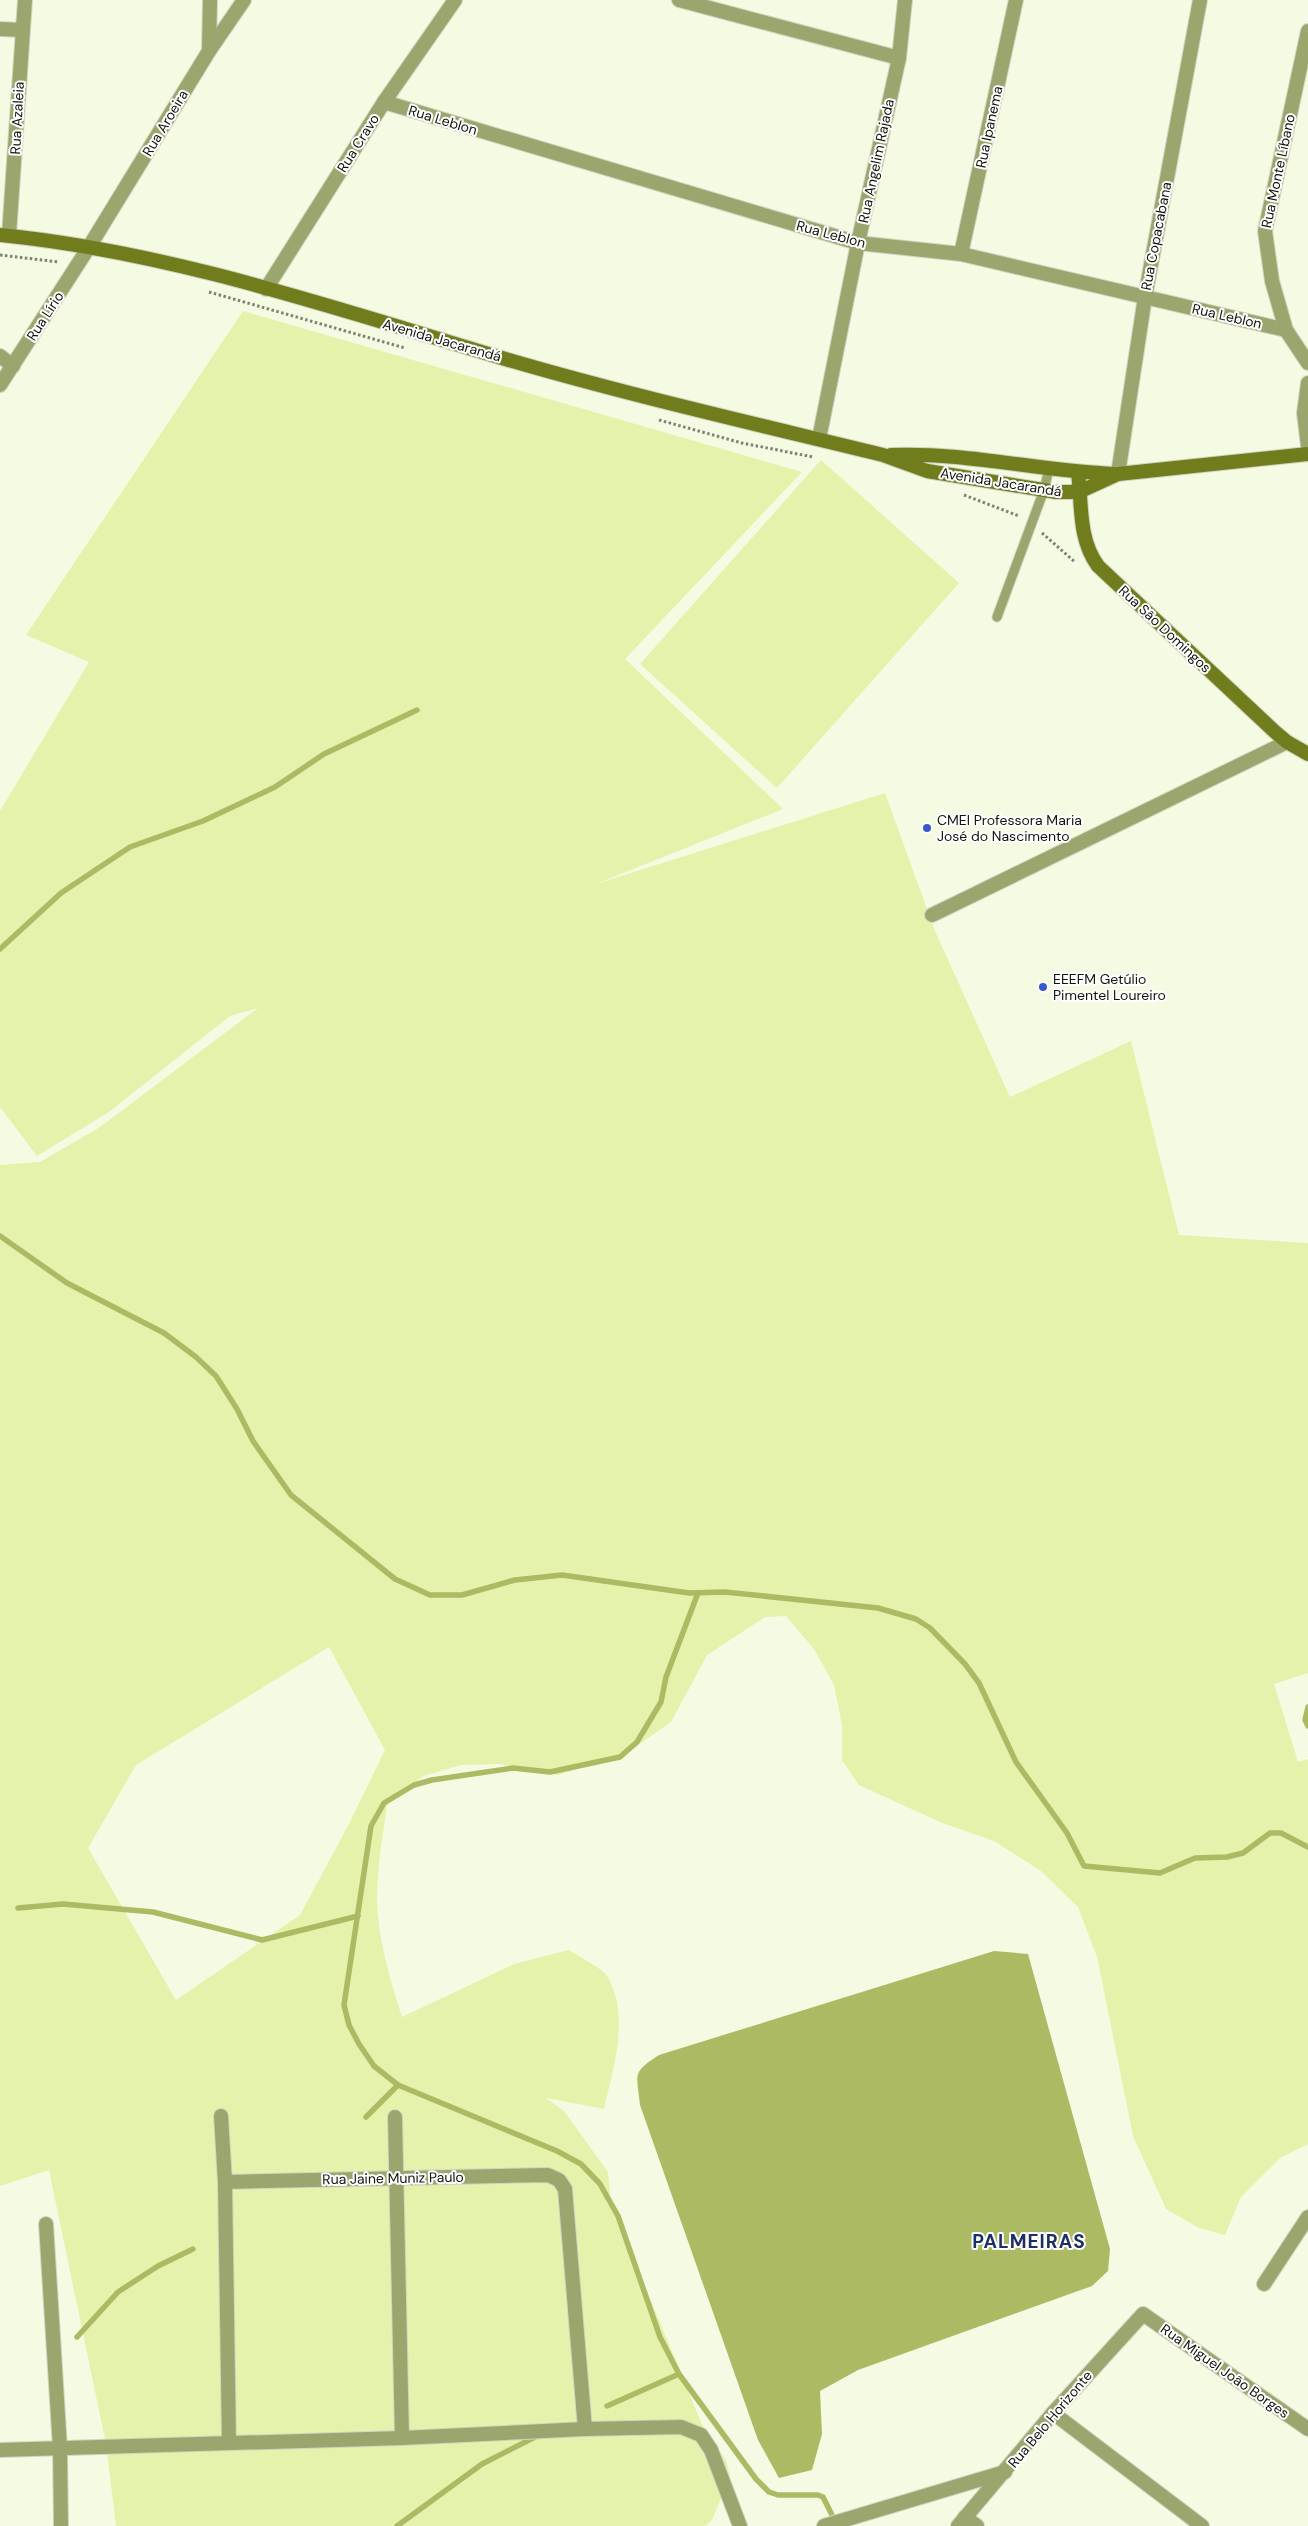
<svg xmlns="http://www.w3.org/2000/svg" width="1308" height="2526" font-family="'DM Sans',sans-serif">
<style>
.green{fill:#e5f2ac;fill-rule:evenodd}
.water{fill:#acba64}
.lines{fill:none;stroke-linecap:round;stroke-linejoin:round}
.stream{stroke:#acba64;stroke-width:5.5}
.service-casing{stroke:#d1d5c0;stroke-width:11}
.minor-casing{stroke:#d1d5c0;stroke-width:16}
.secondary-casing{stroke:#d1d5c0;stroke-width:16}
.path{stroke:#7f8273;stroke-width:3;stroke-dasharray:2.5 2.5;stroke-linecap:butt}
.service{stroke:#9ba56e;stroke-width:9}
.minor{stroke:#9ba56e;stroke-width:14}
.secondary{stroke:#717d1d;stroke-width:14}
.poi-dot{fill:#375acb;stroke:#fff;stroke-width:2}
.labels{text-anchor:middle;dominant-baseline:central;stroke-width:4;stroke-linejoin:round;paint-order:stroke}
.street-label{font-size:14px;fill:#12130b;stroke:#fff}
.poi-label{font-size:14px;fill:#12130b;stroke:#fff;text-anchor:start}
.district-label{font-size:19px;font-weight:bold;letter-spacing:1px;fill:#1c2f66;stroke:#fff}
</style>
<rect width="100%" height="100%" fill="#f5fae3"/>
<g class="green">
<path d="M243 311 802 472 625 659 783 809 596 884 885 793 935 931 1010 1097 1131 1041 1179 1235 1308 1243V1673L1274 1684 1298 1762 1308 1759V2144L1280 2158 1241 2197 1225 2235 1199 2228 1166 2209 1133 2136 1097 1957 1078 1907 1041 1871 994 1841 940 1822 859 1785 842 1760V1725L834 1685 814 1649 786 1616 765 1617 707 1655 671 1722 624 1755 558 1775 498 1764 461 1765 424 1776 388 1800C383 1833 377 1866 377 1900 378 1940 390 1979 402 2017L514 1964 569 1950C578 1956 603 1969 607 1976 631 2016 613 2068 604 2109L546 2098 564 2111 608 2172 611 2204 704 2429 726 2460 730 2476 712 2520 705 2526H116L106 2444 49 2170 0 2186V1165L40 1162 100 1127 258 1008 230 1016 109 1112 37 1156 0 1107V811L89 662 26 635ZM329 1647 385 1750 349 1824 300 1915 176 2000 88 1848 136 1765Z"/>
<polygon points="821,460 959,583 777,788 640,664"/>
</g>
<path class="water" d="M994 1951 1028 1954 1110 2249 1108 2271 1092 2286 858 2370 820 2391 822 2434 812 2470 779 2478 758 2440 640 2105C637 2074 631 2073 659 2055Z"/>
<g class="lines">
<g class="stream">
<polyline points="0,949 61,893 130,847 203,821 275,787 324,754 417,710"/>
<polyline points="0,1236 67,1283 164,1333 196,1357 216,1376 237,1409 253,1441 291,1495 395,1579 430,1595 462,1595 515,1580 562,1575 689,1593 725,1592 878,1608 916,1619 930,1628 965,1664 979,1683 1016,1762 1067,1833 1084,1866 1160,1873 1195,1858 1227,1857 1243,1853 1270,1833 1281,1833 1308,1847"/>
<polyline points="698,1593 666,1677 661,1702 637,1742 620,1757 550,1772 513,1768 432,1780 414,1785 384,1803 371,1826 344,2005 349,2025 359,2044 374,2066 398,2085 557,2151 581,2164 600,2184 618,2216 660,2337 679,2374 756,2479 769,2492 778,2495 818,2495 823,2497 832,2515"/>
<polyline points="1308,1707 1305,1720 1308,1726"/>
<polyline points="18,1908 63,1904 153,1912 262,1940 358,1916"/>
<polyline points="366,2117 398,2085"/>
<polyline points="77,2337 118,2292 158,2266 193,2249"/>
<polyline points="607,2406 679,2374"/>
<polyline points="397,2526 482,2464 537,2436"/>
</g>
<g class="service-casing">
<polyline id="service" points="997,617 1044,490 1049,469"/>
</g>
<g class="minor-casing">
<g id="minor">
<polyline points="679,0 899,58"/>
<polyline points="0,29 22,30"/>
<polyline points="1308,31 1265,231 1272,281 1286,330 1308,363"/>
<polyline points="209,51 210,0"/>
<polyline points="384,102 858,243 961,254 1286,330"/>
<polyline points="9,235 25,0"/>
<polyline points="961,254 1016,0"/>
<polyline points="266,289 384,102 455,0"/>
<polyline points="0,356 13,366"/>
<polyline points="1308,383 1304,413 1308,446"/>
<polyline points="0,385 89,247 209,51 244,0"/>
<polyline points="819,439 858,243 899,58 905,0"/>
<polyline points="1118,474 1145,297 1200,0"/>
<polyline points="932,915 1287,742"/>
<polyline points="221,2116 225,2182 229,2443"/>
<polyline points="395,2117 402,2438"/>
<polyline points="225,2182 548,2175 559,2180 565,2189 585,2429"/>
<polyline points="46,2224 60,2448 61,2526"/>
<polyline points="1264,2284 1308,2217"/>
<polyline points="1053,2413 1202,2526"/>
<polyline points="0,2450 402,2438 585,2429 681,2427 701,2435 711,2450 740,2526"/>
<polyline points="965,2517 977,2526"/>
<polyline points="824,2526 1005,2472"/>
<polyline points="958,2526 1053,2413 1143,2314 1308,2429"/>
</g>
</g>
<g class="secondary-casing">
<g id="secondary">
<path d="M0 235C172 252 337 309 502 358 628 395 756 424 883 455L927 471 1056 492H1070L1081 491 1118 474 1308 454"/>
<path d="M891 455C965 452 1040 471 1114 474"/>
<path d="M1078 472C1082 504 1078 539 1098 566L1274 731 1287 742 1308 754"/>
</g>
</g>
<g class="path">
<polyline points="0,255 59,262"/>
<polyline points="209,292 405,348"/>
<polyline points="659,420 742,443 813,457"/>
<polyline points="964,495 1019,516"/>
<polyline points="1042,533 1075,562"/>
</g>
<use href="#service" class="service"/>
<use href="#minor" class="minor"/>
<use href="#secondary" class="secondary"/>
</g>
<g class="poi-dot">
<circle cx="927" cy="828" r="5"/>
<circle cx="1043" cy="987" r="5"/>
</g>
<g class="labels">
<g class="street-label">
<text transform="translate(17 118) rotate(-87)">Rua Azaleia</text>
<text transform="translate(443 120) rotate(17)">Rua Leblon</text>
<text transform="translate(165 123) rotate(-59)">Rua Aroeira</text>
<text transform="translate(989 127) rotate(-78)">Rua Ipanema</text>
<text transform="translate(358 143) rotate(-58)">Rua Cravo</text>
<text transform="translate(876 161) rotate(-78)">Rua Angelim Rajada</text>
<text transform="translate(1278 171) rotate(-78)">Rua Monte Líbano</text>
<text transform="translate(831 234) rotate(15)">Rua Leblon</text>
<text transform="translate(1156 236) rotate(-79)">Rua Copacabana</text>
<text transform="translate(45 316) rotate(-57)">Rua Lírio</text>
<text transform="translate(1227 316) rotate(13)">Rua Leblon</text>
<text transform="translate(442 340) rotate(16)">Avenida Jacarandá</text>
<text transform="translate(1001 482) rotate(9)">Avenida Jacarandá</text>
<text transform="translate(1165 629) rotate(43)">Rua São Domingos</text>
<text transform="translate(393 2178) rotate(-1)">Rua Jaine Muniz Paulo</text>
<text transform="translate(1225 2371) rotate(35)">Rua Miguel João Borges</text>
<text transform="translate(1050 2419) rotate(-50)">Rua Belo Horizonte</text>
</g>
<g class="poi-label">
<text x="937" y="820">CMEI Professora Maria<tspan x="937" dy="16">José do Nascimento</tspan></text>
<text x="1053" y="979">EEEFM Getúlio<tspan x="1053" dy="16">Pimentel Loureiro</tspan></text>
</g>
<g class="district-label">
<text x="1029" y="2241">PALMEIRAS</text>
</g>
</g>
</svg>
